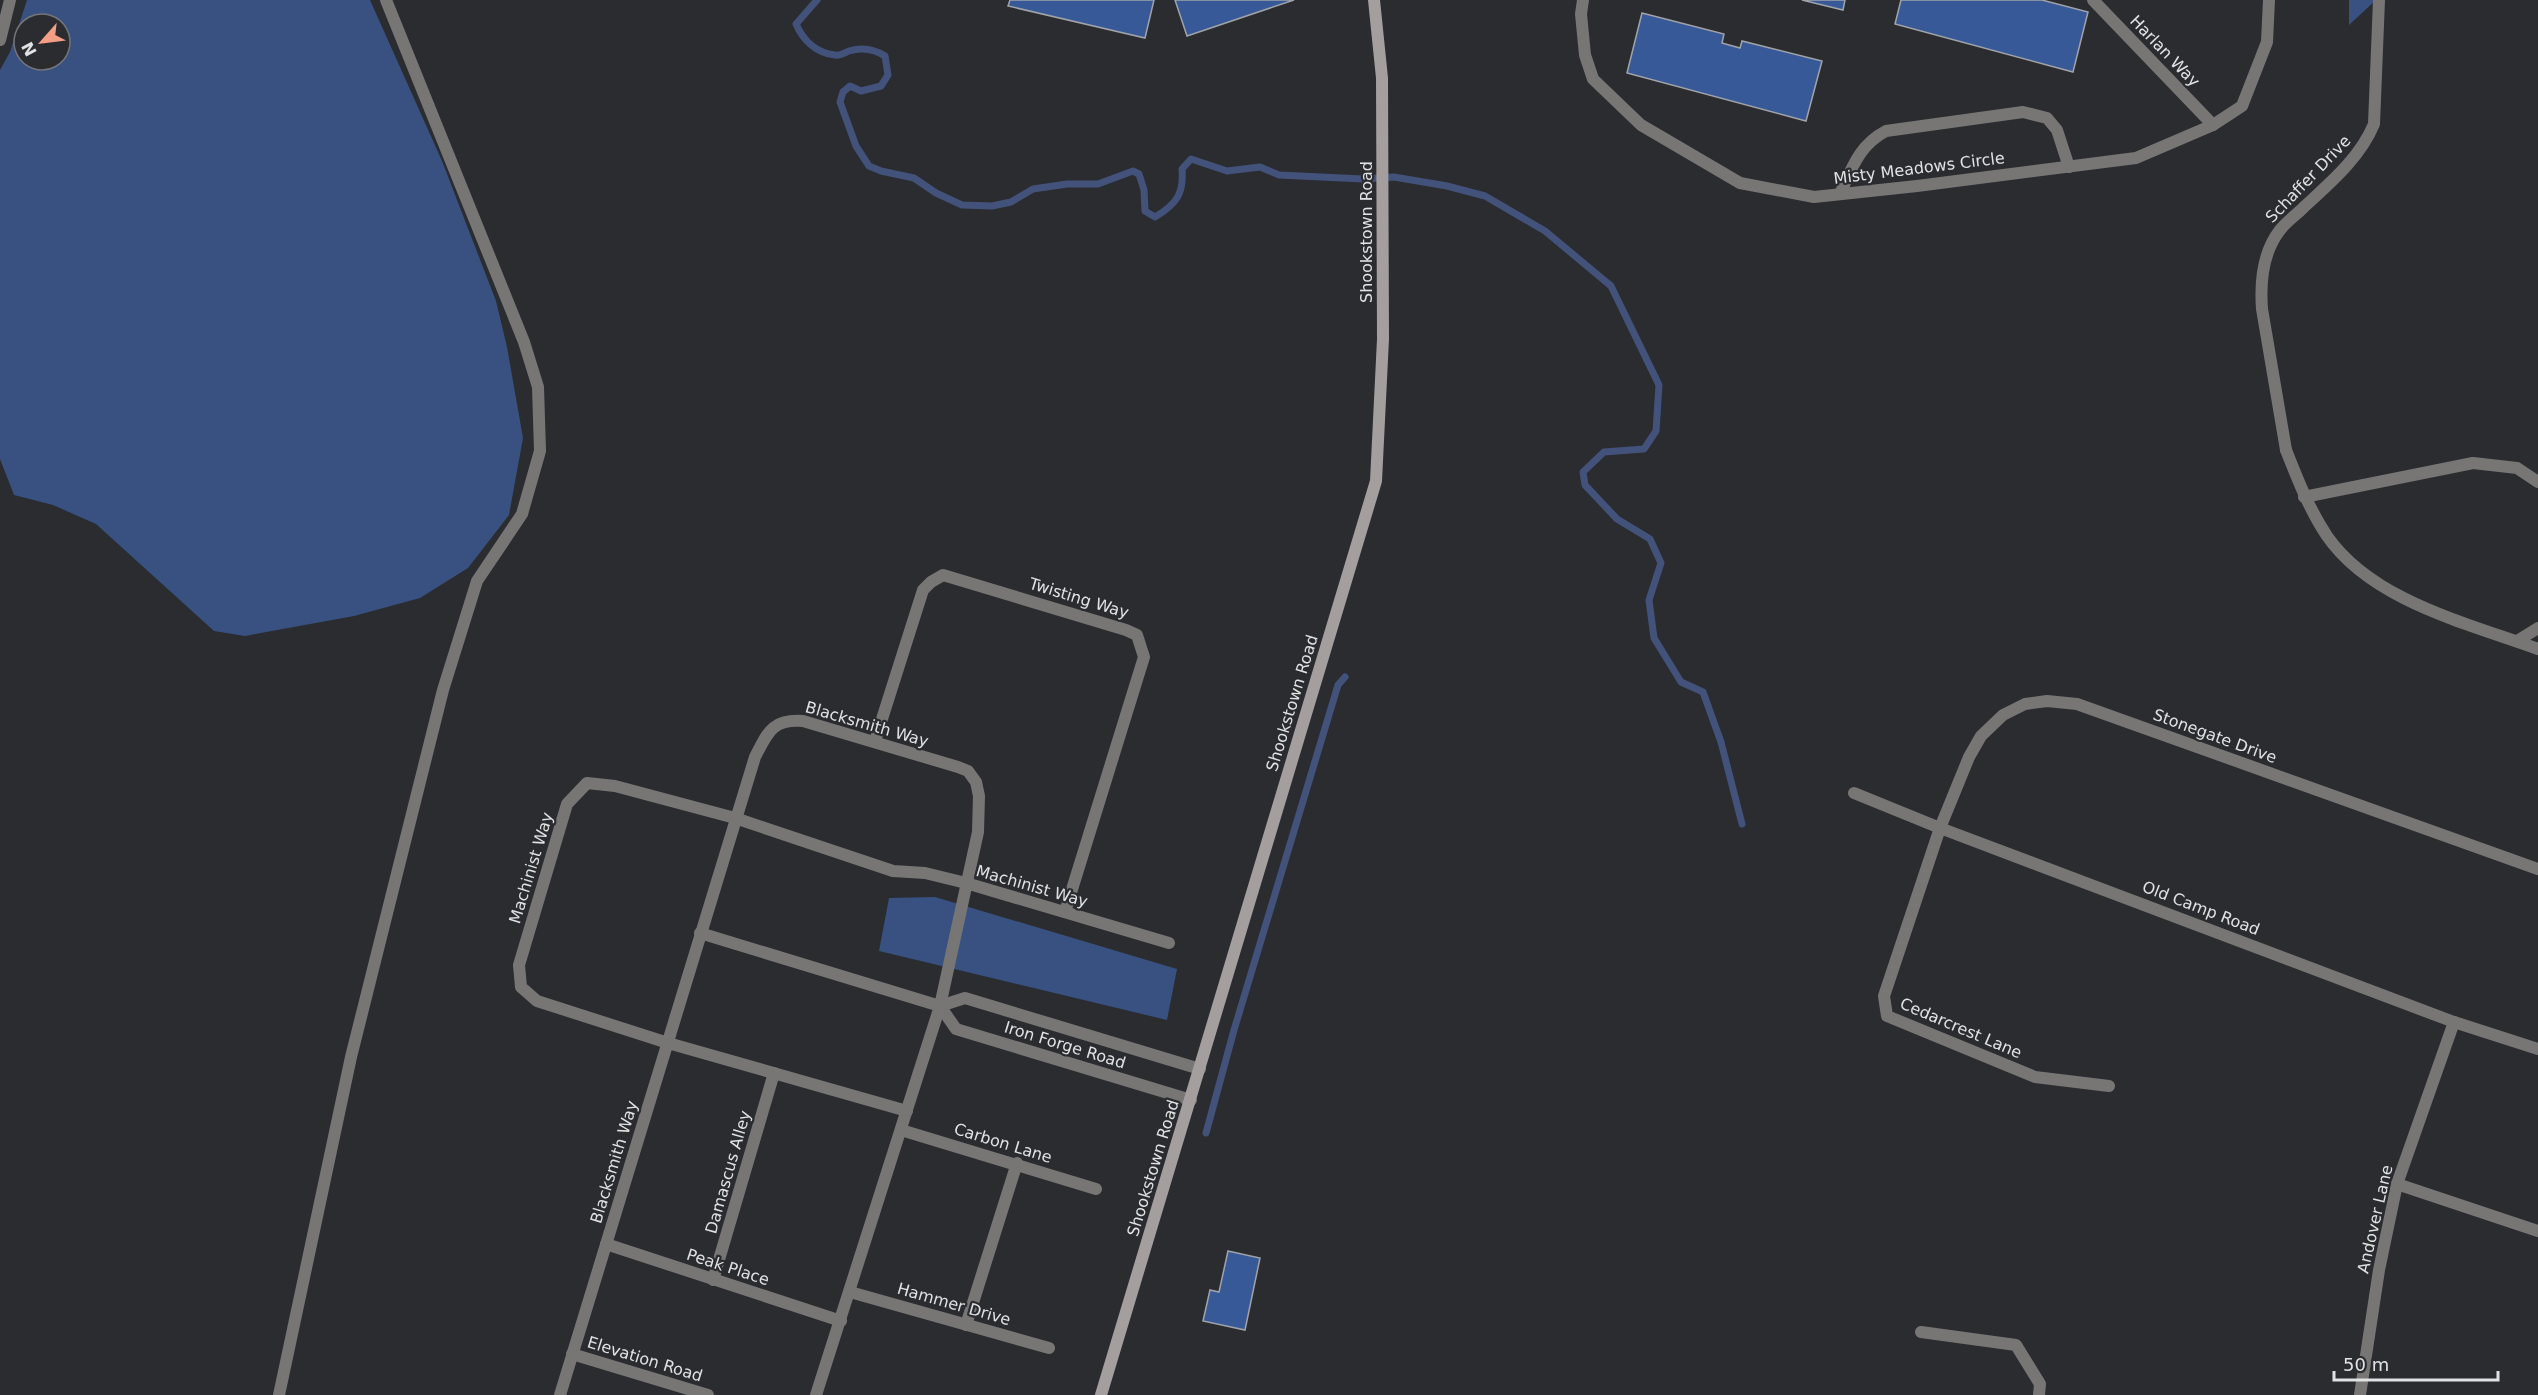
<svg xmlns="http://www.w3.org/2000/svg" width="2538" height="1395" font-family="'DejaVu Sans',sans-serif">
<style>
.green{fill:#385180;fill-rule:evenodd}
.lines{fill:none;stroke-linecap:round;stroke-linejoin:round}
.stream{stroke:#43527a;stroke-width:7}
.building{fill:#385998;stroke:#a0a3a8;stroke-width:1.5}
.lane{stroke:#787675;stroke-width:12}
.street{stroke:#787675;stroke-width:12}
.secondary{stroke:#a49f9e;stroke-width:12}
.labels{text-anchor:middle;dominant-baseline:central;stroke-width:4.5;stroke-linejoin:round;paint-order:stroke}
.street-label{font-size:16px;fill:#e0e2e4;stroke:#2a2c30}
</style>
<rect width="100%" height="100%" fill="#2a2c30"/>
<g class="green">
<path d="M27 0H370L442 161 496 301 507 347 523 438 509 515 468 568 420 598 354 616 245 636 214 631 96 524 53 505 14 495 0 459V70L10 52ZM24 24H60V60H24Z"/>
<polygon points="2349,0 2376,0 2349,25"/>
<polygon points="935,897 1177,969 1167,1020 879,951 889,898"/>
</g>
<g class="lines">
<g class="stream">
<path d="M817 0 796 24C803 40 816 53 835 55 840 56 844 53 849 51 862 47 874 49 885 56L888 75 881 86 861 91 850 86 843 92 840 102 856 146 869 166 881 171 914 178 936 193 962 205 992 206 1011 202 1033 189 1067 184H1098L1133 171 1139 174 1144 190 1145 211 1155 217C1177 204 1184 193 1182 169L1191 159 1227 171 1260 167 1279 175 1363 179 1394 177 1447 186 1485 196 1545 231 1611 286 1659 385 1656 431 1644 449 1604 452 1583 472 1585 485 1617 519 1650 539 1661 563 1649 600 1654 638 1681 682 1703 692 1721 742 1742 824"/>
<polyline points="1206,1133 1234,1030 1338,685 1345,677"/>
</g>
</g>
<g class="building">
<polygon points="1010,0 1154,0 1145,38 1008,6"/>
<polygon points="1175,0 1294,0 1187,36"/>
<polygon points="1802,0 1845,0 1843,10"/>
<polygon points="1901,0 2042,0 2088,12 2073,72 1895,24"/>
<polygon points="1642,13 1724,34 1722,43 1740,48 1742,41 1822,61 1806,121 1627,73"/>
<polygon points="1228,1251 1260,1258 1245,1330 1203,1321 1210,1290 1219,1292"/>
</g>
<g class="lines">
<g class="lane">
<polyline points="0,40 10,0"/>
<path d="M1840 194C1852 168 1859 145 1886 131L2023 112 2047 118 2057 130 2069 167"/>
<path d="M2286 450C2298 480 2309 509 2327 536 2372 601 2467 623 2538 649"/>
<polyline points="2304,497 2473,463 2517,468 2538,482"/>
<polyline points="2517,641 2538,628"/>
<polyline points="279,1395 351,1057 443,690 477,581 522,514 540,451 538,387 524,342 386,0"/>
</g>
<g class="street">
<polyline points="1583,0 1581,14 1585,55 1593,79 1641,125 1740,183 1814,197 1917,186 2136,158 2213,125 2242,106 2267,42 2269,0"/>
<polyline points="2093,0 2213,125"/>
<path d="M2286 450 2262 309C2260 282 2262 253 2280 230 2286 222 2296 215 2303 208 2330 183 2360 158 2374 124L2379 0"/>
<polyline points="875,741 923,590 931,582 943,575 1126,630 1137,635 1144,657 1065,912"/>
<polyline points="1854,793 1940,828 2454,1022 2538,1049"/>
<polyline points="700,933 940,1006 965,998 1200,1069"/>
<polyline points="940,1006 956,1029 1191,1100"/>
<polyline points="2109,1086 2035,1077 1887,1016 1884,996 1940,828 1969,757 1981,736 2003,715 2025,704 2047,701 2077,704 2538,869"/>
<polyline points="907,1111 668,1043 537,1001 521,987 519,965 567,804 587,783 615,786 735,818 893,871 925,873 966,883 1169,943"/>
<polyline points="901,1130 1096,1189"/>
<polyline points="2397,1184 2538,1231"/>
<polyline points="606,1244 841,1321"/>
<polyline points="713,1280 774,1073"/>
<polyline points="850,1292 1049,1348"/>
<polyline points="966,1325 1017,1163"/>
<polyline points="1921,1332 2016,1345 2040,1384 2039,1395"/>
<polyline points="572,1354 708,1395"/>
<path d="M560 1395 755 757C768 732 772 719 803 721L958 767 968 771 976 782 979 796 978 832 940 1006 816 1395"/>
<polyline points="2360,1395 2379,1270 2397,1184 2454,1022"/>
</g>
<polyline class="secondary" points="1101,1395 1376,481 1383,339 1382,78 1374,0"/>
</g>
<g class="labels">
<g class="street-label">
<text transform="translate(2165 51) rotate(46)">Harlan Way</text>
<text transform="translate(1919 168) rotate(-7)">Misty Meadows Circle</text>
<text transform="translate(2308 179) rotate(-46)">Schaffer Drive</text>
<text transform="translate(1366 232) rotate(-90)">Shookstown Road</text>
<text transform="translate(1079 598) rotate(17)">Twisting Way</text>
<text transform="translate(1292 703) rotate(-73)">Shookstown Road</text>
<text transform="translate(867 724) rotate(16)">Blacksmith Way</text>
<text transform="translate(2215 736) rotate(20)">Stonegate Drive</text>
<text transform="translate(531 868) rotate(-73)">Machinist Way</text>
<text transform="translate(1032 886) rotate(16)">Machinist Way</text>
<text transform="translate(2201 908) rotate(21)">Old Camp Road</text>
<text transform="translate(1961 1028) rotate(23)">Cedarcrest Lane</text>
<text transform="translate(1065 1045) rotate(17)">Iron Forge Road</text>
<text transform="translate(1003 1143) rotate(17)">Carbon Lane</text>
<text transform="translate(614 1162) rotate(-73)">Blacksmith Way</text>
<text transform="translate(1153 1168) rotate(-73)">Shookstown Road</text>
<text transform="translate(728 1172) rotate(-74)">Damascus Alley</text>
<text transform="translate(2375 1219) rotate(-77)">Andover Lane</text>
<text transform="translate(728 1267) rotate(18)">Peak Place</text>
<text transform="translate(954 1304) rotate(16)">Hammer Drive</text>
<text transform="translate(645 1359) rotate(17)">Elevation Road</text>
</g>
</g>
<g transform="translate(42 42) rotate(242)"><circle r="28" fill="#2a2c30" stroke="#737578" stroke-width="1.5"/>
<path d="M0-4.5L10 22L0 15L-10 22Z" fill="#f49e86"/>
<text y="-9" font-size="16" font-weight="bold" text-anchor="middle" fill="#e0e2e4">N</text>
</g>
<path d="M2334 1371v9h164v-9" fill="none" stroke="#e0e2e4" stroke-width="3"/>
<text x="2343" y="1371" font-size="18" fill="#e0e2e4" stroke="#2a2c30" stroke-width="4.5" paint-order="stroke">50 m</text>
</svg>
